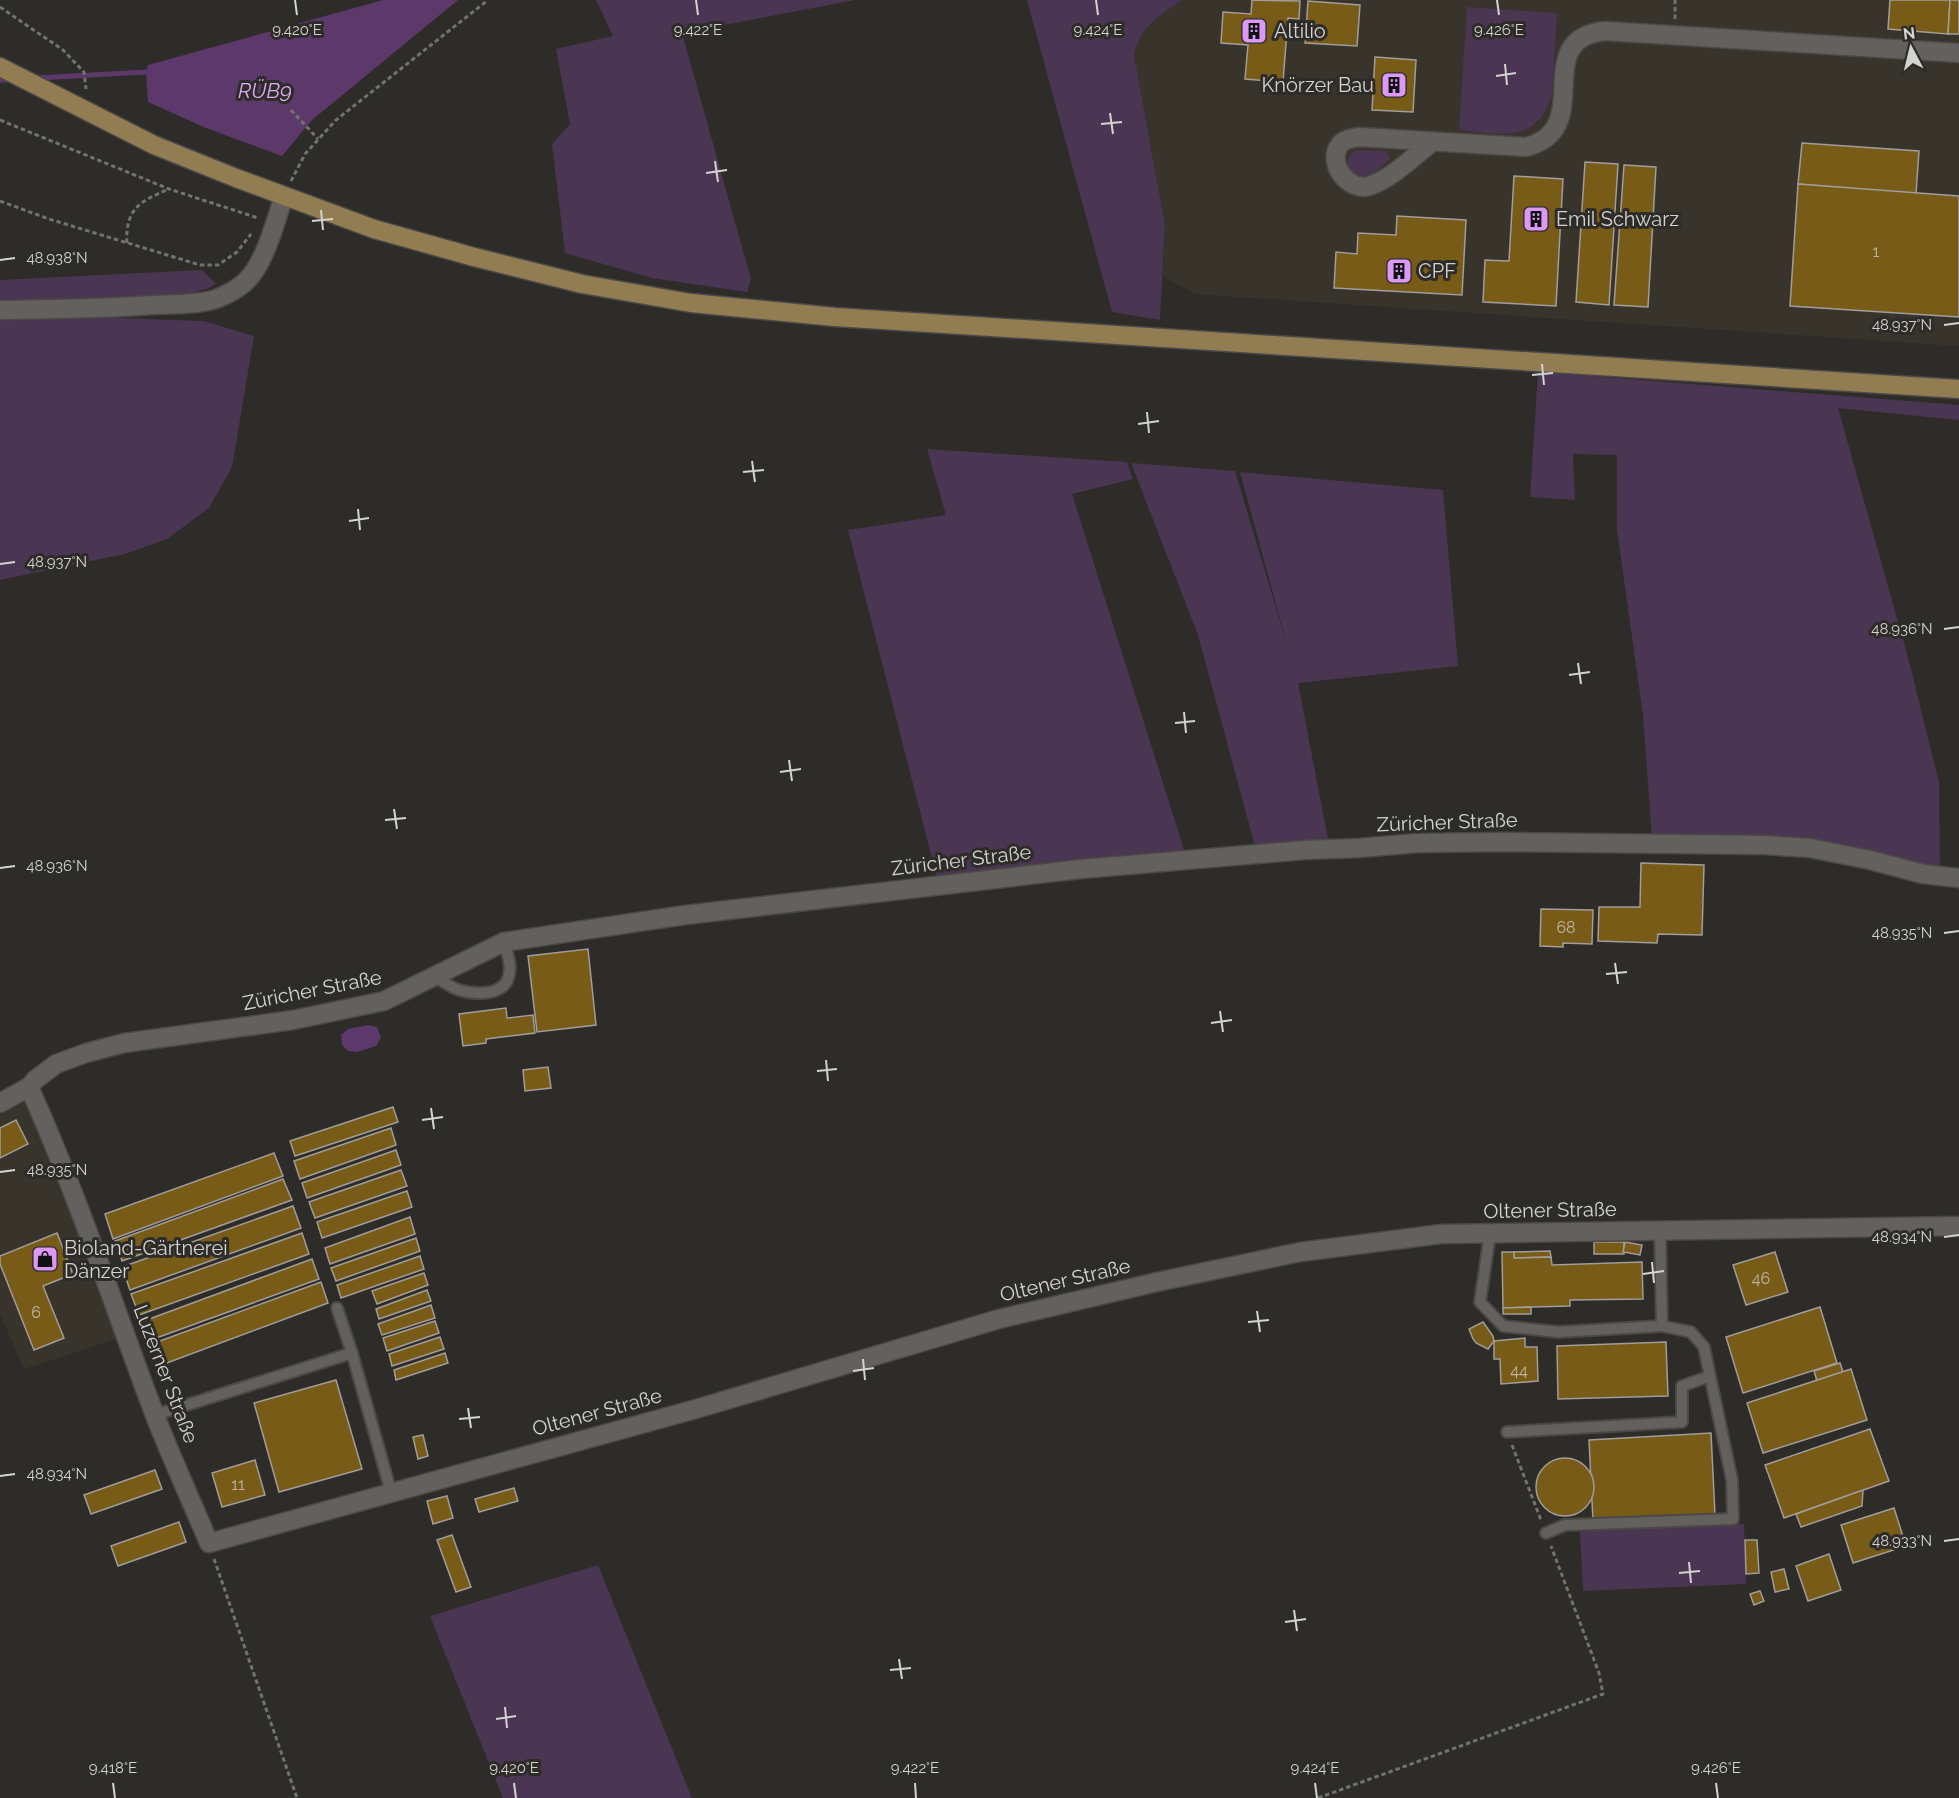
<svg xmlns="http://www.w3.org/2000/svg" width="1959" height="1798" font-family="Raleway,sans-serif">
<style>
.built{fill:#38342b}
.green{fill:#4a3552}
.water{fill:#5c396a}
.lines{fill:none;stroke-linecap:round;stroke-linejoin:round}
.stream{stroke:#5c396a;stroke-width:5}
.building{fill:#795b18;stroke:#a09d9a;stroke-width:1.5}
.lane-casing{stroke:#4b4947;stroke-width:14}
.street-casing{stroke:#4b4947;stroke-width:21}
.primary-casing{stroke:#4b4947;stroke-width:21}
.path{stroke:#73726f;stroke-width:3;stroke-dasharray:4.5 3;stroke-linecap:butt}
.lane{stroke:#63615d;stroke-width:10}
.street{stroke:#63615d;stroke-width:18}
.primary{stroke:#927d53;stroke-width:18}
.ticks{fill:none;stroke:#d4d3d1;stroke-width:2}
.labels{text-anchor:middle;dominant-baseline:central;stroke-width:6;stroke-linejoin:round;paint-order:stroke}
.number-label{font-size:16px;fill:#bdb5a3}
.poi-label{font-size:20px;fill:#d4d3d1;stroke:#2d2c28;text-anchor:start}
.street-label{font-size:20px;fill:#d4d3d1;stroke:#2d2c28}
.water-label{font-size:21px;font-style:italic;fill:#e0a9f5;stroke:#2d2c28}
.ticks-label{font-size:15px;text-anchor:middle;fill:#d4d3d1;stroke:#2d2c28;stroke-width:6;stroke-linejoin:round;paint-order:stroke}
</style>
<rect width="100%" height="100%" fill="#2d2c28"/>
<g class="built">
<polygon points="1182,0 1959,0 1959,346 1195,294 1163,276 1165,225 1134,54 1139,38 1148,23"/>
<polygon points="24,1103 46,1135 122,1337 24,1369 0,1314 0,1115"/>
</g>
<g class="green">
<polygon points="596,0 855,0 682,33 751,279 747,292 652,278 565,253 552,144 570,124 556,49 613,36"/>
<path d="M1027 0H1182C1157 18 1143 23 1134 54L1165 225 1160 320 1112 312Z"/>
<path d="M1467 7 1557 13 1552 95C1536 145 1501 134 1459 130Z"/>
<path d="M1356 150 1386 151 1390 156 1389 160 1371 176 1357 177C1344 170 1344 157 1356 150Z"/>
<polygon points="202,270 216,284 206,289 183,295 0,302 0,280"/>
<polygon points="89,317 203,321 254,336 232,467 209,508 167,539 125,554 0,580 0,318"/>
<polygon points="1538,372 1959,405 1959,420 1838,408 1909,661 1939,782 1940,870 1652,838 1643,715 1617,530 1617,455 1573,454 1575,500 1530,497"/>
<polygon points="927,449 1127,462 1133,479 1072,494 1186,856 938,882 848,530 946,515"/>
<polygon points="1131,463 1235,471 1287,645 1240,472 1443,490 1458,666 1298,683 1329,844 1256,850 1198,635"/>
<polygon points="1744,1524 1746,1584 1583,1591 1580,1531"/>
<polygon points="598,1565 692,1798 503,1798 430,1616"/>
</g>
<g class="water">
<polygon points="383,0 458,0 312,120 282,156 206,128 148,102 146,72 148,65"/>
<polygon points="368,1025 377,1027 381,1038 376,1046 357,1052 348,1051 342,1045 341,1035 348,1029"/>
</g>
<g class="lines">
<g class="stream">
<polyline points="37,78 146,72"/>
<polyline points="0,80 12,80"/>
</g>
</g>
<g class="building">
<polygon points="1252,0 1300,1 1299,19 1288,18 1283,82 1245,79 1248,45 1221,43 1223,12 1251,14"/>
<polygon points="1890,0 1950,0 1948,34 1888,29"/>
<polygon points="1950,0 1959,0 1959,34 1948,34"/>
<polygon points="1308,1 1360,5 1357,46 1305,43"/>
<polygon points="1375,57 1416,60 1413,112 1372,110"/>
<polygon points="1802,143 1919,151 1916,194 1798,184"/>
<polygon points="1585,162 1618,164 1609,305 1576,302"/>
<polygon points="1624,165 1656,167 1648,307 1614,305"/>
<polygon points="1514,176 1563,179 1556,306 1483,302 1485,260 1509,261"/>
<polygon points="1798,184 1959,196 1959,317 1790,306"/>
<polygon points="1397,216 1466,220 1462,295 1334,288 1336,252 1357,254 1358,233 1396,235"/>
<polygon points="1641,863 1704,865 1702,935 1658,934 1657,943 1598,941 1599,907 1640,907"/>
<polygon points="1541,909 1593,910 1592,944 1563,943 1563,947 1540,946"/>
<polygon points="588,949 596,1025 537,1032 528,956"/>
<polygon points="506,1008 507,1018 533,1015 535,1033 486,1039 486,1043 463,1046 459,1014"/>
<polygon points="548,1067 551,1088 525,1091 523,1070"/>
<polygon points="393,1107 398,1122 295,1156 290,1141"/>
<polygon points="16,1120 28,1144 0,1158 0,1128"/>
<polygon points="391,1128 396,1145 300,1179 294,1161"/>
<polygon points="396,1150 401,1165 307,1198 302,1183"/>
<polygon points="274,1153 283,1176 113,1239 105,1214"/>
<polygon points="401,1170 407,1186 315,1218 309,1202"/>
<polygon points="283,1179 292,1200 122,1261 115,1241"/>
<polygon points="407,1191 412,1207 322,1238 317,1222"/>
<polygon points="293,1206 301,1228 130,1290 122,1267"/>
<polygon points="410,1217 415,1234 330,1264 325,1248"/>
<polygon points="57,1233 73,1274 43,1286 64,1338 34,1350 0,1264 0,1256"/>
<polygon points="302,1233 309,1254 139,1315 131,1294"/>
<polygon points="416,1238 420,1251 336,1281 331,1268"/>
<rect x="1594" y="1242" width="30" height="12"/>
<polygon points="1625,1242 1642,1245 1640,1255 1623,1252"/>
<polygon points="1550,1251 1551,1257 1514,1258 1514,1252"/>
<polygon points="1502,1252 1514,1252 1514,1258 1551,1257 1552,1265 1642,1262 1643,1299 1570,1300 1570,1306 1503,1308"/>
<polygon points="1775,1252 1788,1292 1746,1305 1733,1265"/>
<polygon points="420,1256 424,1269 341,1298 337,1285"/>
<polygon points="312,1259 319,1279 148,1341 141,1322"/>
<polygon points="424,1273 428,1285 377,1304 372,1291"/>
<polygon points="321,1282 328,1303 156,1367 149,1345"/>
<polygon points="427,1290 431,1301 379,1319 376,1309"/>
<polygon points="431,1305 435,1318 382,1335 378,1324"/>
<polygon points="1531,1307 1531,1314 1503,1314 1503,1308"/>
<polygon points="1820,1307 1837,1363 1743,1393 1726,1337"/>
<polygon points="435,1321 439,1333 387,1351 383,1338"/>
<polygon points="1483,1322 1493,1336 1494,1341 1488,1349 1476,1343 1473,1339 1469,1329"/>
<polygon points="440,1337 444,1349 392,1366 389,1354"/>
<polygon points="1525,1338 1525,1347 1537,1347 1538,1381 1501,1384 1500,1359 1494,1359 1494,1341"/>
<polygon points="1666,1342 1668,1396 1558,1399 1557,1346"/>
<polygon points="445,1353 448,1363 396,1380 394,1370"/>
<polygon points="1840,1363 1843,1372 1817,1381 1814,1371"/>
<polygon points="1851,1369 1867,1420 1763,1453 1747,1403"/>
<polygon points="336,1380 362,1469 279,1492 254,1403"/>
<polygon points="1870,1429 1889,1481 1784,1518 1765,1465"/>
<polygon points="1711,1433 1715,1514 1593,1521 1589,1440"/>
<polygon points="423,1435 428,1456 418,1459 413,1437"/>
<circle cx="1565" cy="1487" r="29"/>
<polygon points="255,1460 265,1495 222,1507 212,1473"/>
<polygon points="155,1470 162,1489 91,1514 84,1495"/>
<polygon points="514,1488 518,1501 479,1512 475,1499"/>
<polygon points="1863,1490 1862,1506 1801,1527 1796,1514"/>
<polygon points="447,1496 453,1518 433,1524 427,1501"/>
<polygon points="1894,1508 1906,1546 1853,1563 1841,1525"/>
<polygon points="179,1522 186,1542 118,1566 111,1546"/>
<polygon points="452,1535 471,1587 456,1592 437,1540"/>
<polygon points="1745,1540 1757,1540 1759,1573 1746,1574"/>
<polygon points="1829,1554 1841,1590 1808,1601 1796,1566"/>
<polygon points="1784,1569 1789,1589 1775,1592 1771,1572"/>
<polygon points="1760,1591 1764,1601 1754,1605 1750,1594"/>
</g>
<g class="lines">
<g class="lane-casing">
<g id="lane">
<path d="M434 976C442 981 450 987 459 990 476 995 505 996 509 975 512 965 507 952 504 942"/>
<polyline points="1490,1234 1480,1302 1503,1326 1558,1332 1662,1326"/>
<polyline points="337,1308 352,1353"/>
<polyline points="155,1415 352,1353 391,1492"/>
<polyline points="1507,1432 1682,1422 1682,1386 1710,1376 1704,1347 1691,1332 1662,1326 1660,1231"/>
<polyline points="1546,1533 1565,1525 1733,1519 1732,1480 1710,1376"/>
</g>
</g>
<g class="street-casing">
<g id="street">
<path d="M1431 143C1414 156 1390 180 1369 186 1349 192 1327 164 1339 146 1343 139 1353 138 1360 137L1526 147C1598 129 1528 39 1605 31L1959 53"/>
<path d="M0 310C51 309 101 309 152 305 172 304 197 305 216 299 226 295 236 290 244 283 265 265 275 222 284 196"/>
<path d="M29 1087C77 1193 113 1304 154 1413 171 1457 191 1500 209 1543L696 1409 999 1319 1157 1282 1300 1252 1441 1234 1959 1226"/>
<polyline points="0,1103 29,1087 35,1080 56,1064 86,1053 124,1043 293,1020 384,1001 504,942 685,915 1081,869 1305,850 1359,848 1418,843 1504,842 1764,845 1810,848 1870,860 1923,874 1959,878"/>
</g>
</g>
<g class="primary-casing">
<polyline id="primary" points="0,67 154,145 236,178 374,229 474,257 582,284 691,303 835,317 1959,389"/>
</g>
<g class="path">
<polyline points="0,7 63,50 84,72 86,89"/>
<polyline points="1675,19 1675,0"/>
<polyline points="291,110 318,139"/>
<polyline points="0,120 169,189 258,218"/>
<polyline points="291,181 305,154 336,120 488,0"/>
<polyline points="0,201 49,219 200,265 218,265 237,252 251,234"/>
<path d="M127 243C125 208 141 201 169 189"/>
<polyline points="1512,1445 1541,1520"/>
<polyline points="214,1559 297,1798"/>
<polyline points="1318,1798 1603,1694 1599,1673 1551,1546"/>
</g>
<use href="#lane" class="lane"/>
<use href="#street" class="street"/>
<use href="#primary" class="primary"/>
</g>
<path class="ticks" d="M295 0 297 15M696 0 698 15M1096 0 1098 15M1497 0 1499 15M1505 64 1507 85M1496 76 1516 73M1110 113 1113 134M1101 124 1122 122M715 161 718 182M706 173 727 170M321 210 323 230M312 221 333 219M0 260 15 258M1944 325 1959 323M1542 364 1544 385M1532 375 1553 373M1147 412 1149 433M1138 424 1159 421M752 461 755 482M743 472 764 470M358 509 360 530M349 521 369 518M0 564 15 562M1944 629 1959 627M1578 663 1581 684M1569 675 1590 672M1184 712 1186 733M1175 723 1195 721M789 760 792 781M780 772 801 769M394 809 397 829M385 820 406 818M0 868 15 866M1944 933 1959 931M1615 963 1618 984M1606 974 1627 972M1220 1011 1223 1032M1211 1023 1232 1020M826 1060 828 1081M817 1071 837 1069M431 1108 434 1129M422 1120 443 1117M0 1172 15 1170M1944 1237 1959 1235M1652 1262 1654 1283M1643 1274 1664 1271M1257 1311 1260 1332M1248 1322 1269 1320M863 1359 865 1380M853 1371 874 1368M468 1408 471 1428M459 1419 480 1417M0 1476 15 1474M1944 1541 1959 1539M1689 1562 1691 1583M1679 1573 1700 1571M1294 1610 1297 1631M1285 1622 1306 1619M899 1659 902 1679M890 1670 911 1668M505 1707 507 1728M496 1719 516 1716M113 1783 115 1798M514 1783 516 1798M915 1783 916 1798M1315 1783 1317 1798M1716 1783 1718 1798"/>
<defs>
<g id="building-square" transform="scale(1.35)"><rect x="-9" y="-9" width="18" height="18" rx="4" fill="#db99f5" stroke="#2d2c28"/><path d="M-4-6H4V6H1V3H-1V6H-4ZM-2.5-4.3h1.7v1.8h-1.7ZM.8-4.3h1.7v1.8H.8ZM-2.5-1h1.7V.8h-1.7ZM.8-1h1.7V.8H.8Z" fill="#111"/></g>
<g id="shop-square" transform="scale(1.35)"><rect x="-9" y="-9" width="18" height="18" rx="4" fill="#db99f5" stroke="#2d2c28"/><path d="M-5-2.5h2.3a2.7 3.5 0 0 1 5.4 0H5L5.5 6h-11ZM-1.5-2.5h3a1.5 2.3 0 0 0-3 0Z" fill="#111"/></g>
</defs>
<g fill-rule="evenodd">
<use href="#building-square" x="1254" y="31"/>
<use href="#building-square" x="1394" y="85"/>
<use href="#building-square" x="1536" y="219"/>
<use href="#building-square" x="1399" y="271"/>
<use href="#shop-square" x="45" y="1259"/>
</g>
<g class="labels">
<g class="number-label">
<text x="1876" y="251">1</text>
<text x="1566" y="927">68</text>
<text x="1761" y="1278">46</text>
<text x="36" y="1312">6</text>
<text x="1519" y="1370">44</text>
<text x="238" y="1484">11</text>
</g>
<g class="poi-label">
<text x="1274" y="31">Altilio</text>
<text x="1374" y="85" text-anchor="end">Knörzer Bau</text>
<text x="1556" y="219">Emil Schwarz</text>
<text x="1418" y="271">CPF</text>
<text x="64" y="1248">Bioland-Gärtnerei<tspan x="64" dy="23">Dänzer</tspan></text>
</g>
<g class="street-label">
<text transform="translate(1447 822) rotate(-2)">Züricher Straße</text>
<text transform="translate(961 860) rotate(-7)">Züricher Straße</text>
<text transform="translate(312 990) rotate(-11)">Züricher Straße</text>
<text transform="translate(1550 1210) rotate(-1)">Oltener Straße</text>
<text transform="translate(1065 1280) rotate(-13)">Oltener Straße</text>
<text transform="translate(166 1374) rotate(69)">Luzerner Straße</text>
<text transform="translate(597 1412) rotate(-15)">Oltener Straße</text>
</g>
<g class="water-label">
<text x="265" y="90">RÜB9</text>
</g>
</g>
<g class="ticks-label">
<text x="297" y="35">9.420°E</text>
<text x="698" y="35">9.422°E</text>
<text x="1098" y="35">9.424°E</text>
<text x="1499" y="35">9.426°E</text>
<text x="57" y="263">48.938°N</text>
<text x="1902" y="330">48.937°N</text>
<text x="57" y="567">48.937°N</text>
<text x="1902" y="634">48.936°N</text>
<text x="57" y="871">48.936°N</text>
<text x="1902" y="938">48.935°N</text>
<text x="57" y="1175">48.935°N</text>
<text x="1902" y="1242">48.934°N</text>
<text x="57" y="1479">48.934°N</text>
<text x="1902" y="1546">48.933°N</text>
<text x="113" y="1773">9.418°E</text>
<text x="514" y="1773">9.420°E</text>
<text x="915" y="1773">9.422°E</text>
<text x="1315" y="1773">9.424°E</text>
<text x="1716" y="1773">9.426°E</text>
</g>
<g transform="translate(1911 48) rotate(353)" stroke="#2d2c28" stroke-width="4.5" paint-order="stroke">
<path d="M0-4.5L10 22L0 15L-10 22Z" fill="#d4d3d1"/>
<text y="-9" font-size="16" font-weight="bold" text-anchor="middle" fill="#d4d3d1">N</text>
</g>
</svg>
